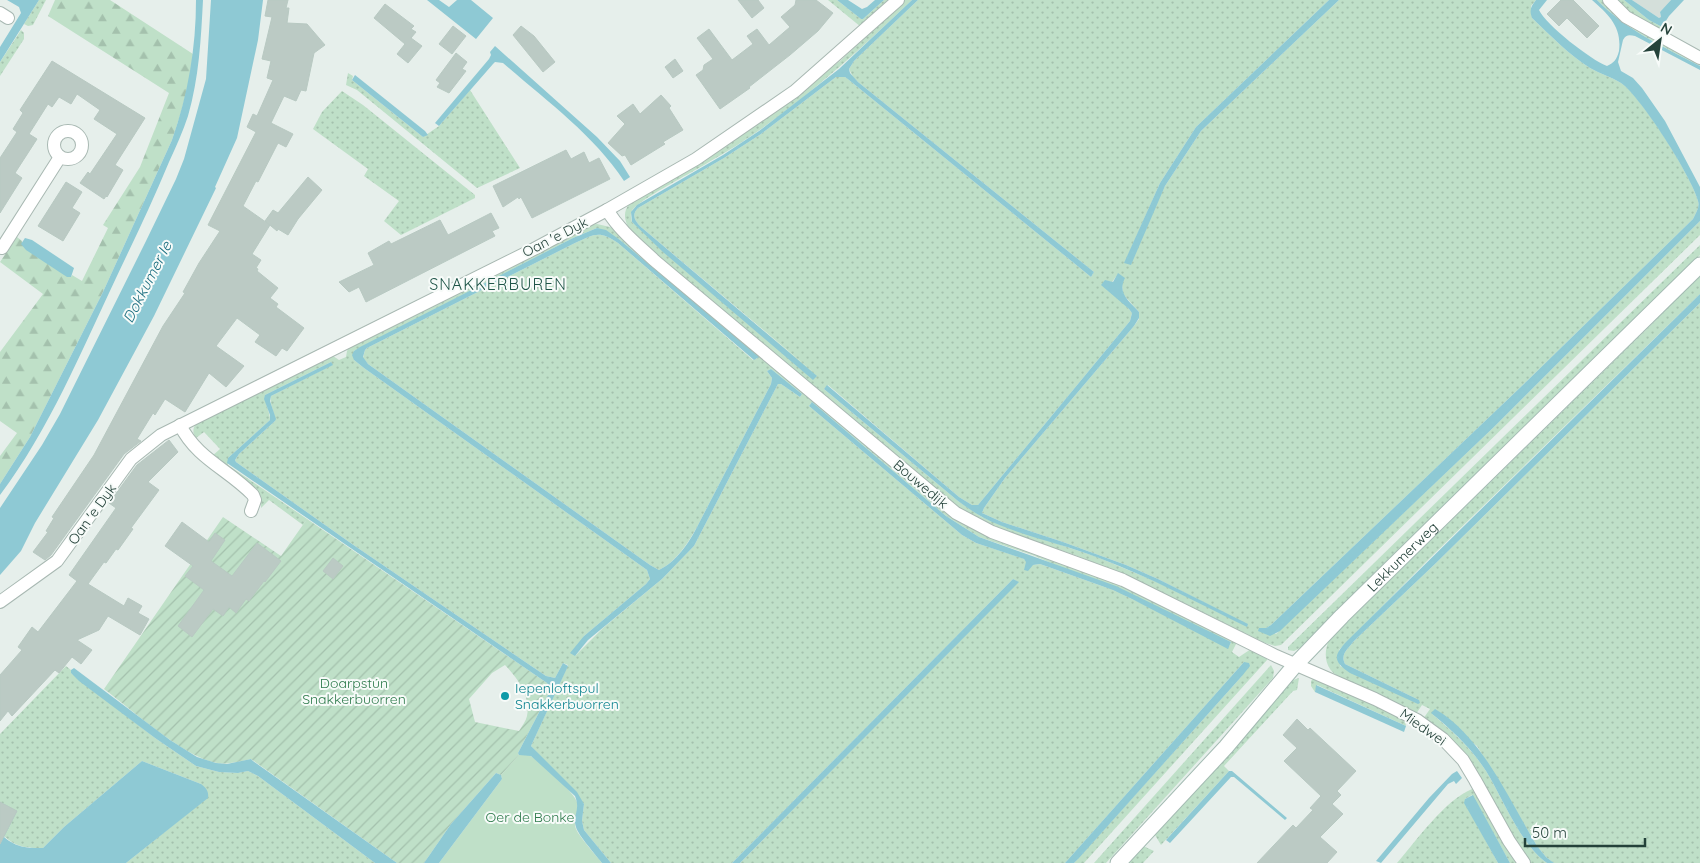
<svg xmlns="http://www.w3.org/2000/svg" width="1700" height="863" font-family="Quicksand,sans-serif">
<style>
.built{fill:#d4dfda}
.grass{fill:url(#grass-dots);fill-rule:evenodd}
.forest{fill:url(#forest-firs)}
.park{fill:#bfe0c8}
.garden{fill:url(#garden-furrows);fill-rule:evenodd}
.water{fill:#8ec9d4}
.building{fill:#bbcac4;stroke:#b8c9c2}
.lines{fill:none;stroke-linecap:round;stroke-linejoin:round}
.street-casing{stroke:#a8b8b2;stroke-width:14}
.secondary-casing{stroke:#a4bbb3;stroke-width:17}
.street{stroke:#fff;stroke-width:12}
.secondary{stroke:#fff;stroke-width:15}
.culture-dot{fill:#0f9aa8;stroke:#f7fbf9;stroke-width:2}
.labels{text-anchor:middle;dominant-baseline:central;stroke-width:4;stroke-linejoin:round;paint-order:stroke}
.street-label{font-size:14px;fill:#24423a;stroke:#f7fbf9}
.park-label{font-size:14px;fill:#2d7a4b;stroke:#f7fbf9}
.culture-label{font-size:14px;fill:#0d838f;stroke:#f7fbf9;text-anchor:start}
.water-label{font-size:15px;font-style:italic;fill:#1c6f80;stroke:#f7fbf9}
.quarter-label{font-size:16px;letter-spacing:1px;fill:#1f5548;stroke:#f7fbf9}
</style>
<defs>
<pattern id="grass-dots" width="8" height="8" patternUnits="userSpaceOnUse" patternTransform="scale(1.25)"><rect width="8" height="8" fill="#bfe0c8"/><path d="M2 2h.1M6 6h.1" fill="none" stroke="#a4c1ad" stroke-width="1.8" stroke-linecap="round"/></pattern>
<pattern id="forest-firs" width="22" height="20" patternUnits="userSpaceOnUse" patternTransform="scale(1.25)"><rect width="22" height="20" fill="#bfe0c8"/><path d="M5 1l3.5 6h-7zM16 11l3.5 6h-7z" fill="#a4c1ad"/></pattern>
<pattern id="garden-furrows" width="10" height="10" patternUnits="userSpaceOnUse" patternTransform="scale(1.25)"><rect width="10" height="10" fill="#bfe0c8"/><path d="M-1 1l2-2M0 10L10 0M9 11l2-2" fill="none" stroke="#a4c1ad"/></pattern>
</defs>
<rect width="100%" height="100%" fill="#e6efeb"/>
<polygon class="built" points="1632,0 1671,0 1660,12 1661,17 1659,18"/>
<g class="grass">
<polygon points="39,0 46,0 33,25 28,26 24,24"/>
<polygon points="828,0 837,0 861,19 863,19 884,0 891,0 861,27"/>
<path d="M905 0H912C849 60 785 119 709 162 697 170 636 201 632 211 630 214 631 218 632 222L817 375 641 227C635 221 631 215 638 208L724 158 761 134 836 77H845L849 80 1091 277 1094 272 858 82 853 77 849 69 854 61 918 0H1329L1196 127 1160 183 1125 262 1165 186 1201 131 1339 0H1536L1531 6 1532 18C1550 35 1569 55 1590 68 1600 74 1612 77 1621 83 1642 97 1692 177 1698 201 1700 207 1696 213 1693 219L1528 380 1271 625 1266 628 1276 634 1494 427 1700 221V235L1281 645 1275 646 1265 643C1208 615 1152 586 1093 562 1049 544 1000 534 959 508L634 235C626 225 621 215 629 204L823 74 840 61ZM1118 274 1122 284 1123 294 1139 312V319L1134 326 1005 478 984 508 982 513 1002 522 1063 542 1126 565 1158 579 1248 625 1157 582 1097 557 1001 525 982 517 958 501 824 389 828 385 959 497 972 505H978L1130 321 1132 313 1129 309 1107 281 1112 282Z"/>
<path d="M1597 0H1603L1700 62V66C1664 47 1626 30 1597 0Z"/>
<polygon points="1616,0 1624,0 1649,20 1662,27 1660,31 1628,11"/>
<polygon points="21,30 24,33 24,39 0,76 0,62"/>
<polygon points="348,73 353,76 352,80 423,137 439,126 470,90 520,168 477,188 357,90 346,85"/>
<polygon points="342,91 363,105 475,195 475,198 401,235 384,221 399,201 364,176 368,169 313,129 322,112"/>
<path d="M597 224 610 227 615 230 956 519 1104 578 1237 642 1232 652 1239 657 1251 649 1267 658V660L1084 863H1074L1242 676 1244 662 1065 863H740L1018 582 1013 579 732 863H611L584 830 582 821 584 804 531 746 568 665 563 663 555 678 546 676 352 544 236 462 235 460 239 454 275 421C275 412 269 404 271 396L332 365 331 362 265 395C265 404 270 412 270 420L228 458V465L307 519 303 525 269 500 261 508V498L211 457 220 449 204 432 196 438C193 433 192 429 196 424L333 356 339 360 346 357 347 351 349 347 591 225ZM597 228 620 240 758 358 753 360 618 243C599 230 595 234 575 243L367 348 365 350 363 358 368 364 650 565 659 570C676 562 688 543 697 527L771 384 772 378 767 371 771 369 802 394 800 397 781 384H778L694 546 662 579 603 628 575 656 584 636 646 584 650 579 647 570 364 368 354 360V351L573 238ZM812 402 946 516 979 537 1035 556 1231 642 1228 648 1147 606 1113 590 1040 564 1033 565 1022 558 976 543 962 535 809 406Z"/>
<polygon points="1700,245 1700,255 1302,647 1294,651 1288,650 1288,647"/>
<path d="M1700 275V294L1430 558 1339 650 1340 666 1419 700 1345 664C1340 654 1348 649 1354 641L1435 564 1700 303V863H1554L1546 857 1537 846 1477 746 1431 713C1452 731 1471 748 1486 771 1502 797 1522 847 1547 863H1530L1525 858 1476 773 1423 719 1430 709 1422 705 1416 714C1399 706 1338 682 1330 669 1324 660 1325 649 1329 640L1651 325Z"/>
<polygon points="1271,665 1274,671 1273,678 1106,863 1094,863"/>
<path d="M66 666 71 670V673L155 738 196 766 219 772 238 773 248 771 258 776 375 863H126L207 798 201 784 142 761 64 827 43 848C27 848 17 848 4 836L0 802V734Z"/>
<polygon points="1299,678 1297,690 1293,691 1224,766 1229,771 1161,845 1155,835 1162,824 1293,680"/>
<polygon points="1313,679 1325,681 1405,721 1406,726 1317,685 1315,692 1311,686 1311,681"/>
<path d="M1472 789 1477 791 1518 863H1510L1472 795 1465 799V803L1498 863H1397C1416 841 1445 800 1472 789Z"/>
<polygon points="1143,846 1154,851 1143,863 1126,863"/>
</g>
<path class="forest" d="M55 0H110L193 54C190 83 182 111 172 140L103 292 30 437 0 484V456L17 433 0 421V352L43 294 0 262 17 237 22 241V244L71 277 72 275 82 281 108 228 103 225 140 167 169 93 48 16Z"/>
<path class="park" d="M527 754C537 758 574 792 577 802 580 811 572 820 576 829 580 838 595 854 602 863H439L502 779 501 775 519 755Z"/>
<path class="garden" d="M223 517 281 556 307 519 547 683 550 688 549 693 518 753 519 755 501 775 496 773 451 824 424 863H397L251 759C240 761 228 765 217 763 185 758 131 709 104 689ZM505 665C518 679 531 696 527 716 526 721 522 726 519 731L475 722 469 699 492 673Z"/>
<g class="water">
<polygon points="7,0 39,0 0,62 0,47 21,13 19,7"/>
<path d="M196 0H203C201 39 199 78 188 116 183 131 176 147 169 162 153 201 134 240 116 278 81 352 49 430 0 495V484L30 437 103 292 172 140C188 94 196 48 196 0Z"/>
<polygon points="211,0 263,0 258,40 237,138 215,187 216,188 154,316 98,420 35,523 21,551 0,575 0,508 42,445 60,414 146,241 176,179 184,159 206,79"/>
<polygon points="427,0 439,0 449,7 457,0 471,0 493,18 476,39"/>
<polygon points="837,0 848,0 862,9 867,7 875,0 884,0 863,19 861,19"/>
<path d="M912 0H918L854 61 849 69 850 73 858 82 1094 272 1091 277 849 80 845 77H836L761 134 724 158 638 208C631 215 635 221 641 227L817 376 813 380 663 252 632 222 631 212 637 205 723 155 759 131 839 69Z"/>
<polygon points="1329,0 1339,0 1201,131 1165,186 1131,265 1124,263 1160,183 1196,127"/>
<path d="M1536 0H1547L1539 10C1546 25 1591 60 1607 66 1614 63 1617 59 1619 51 1622 27 1609 15 1592 0H1597C1626 30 1664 47 1700 66V70L1635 36C1630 35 1626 34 1623 40L1618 62 1621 71 1633 78 1642 88 1665 121 1700 187V221L1494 427 1280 631 1270 636 1258 631 1259 628H1266L1271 625 1528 380 1693 219C1696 213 1700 207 1698 201 1692 177 1641 97 1621 83 1612 77 1600 74 1590 68 1569 55 1550 35 1532 18 1529 10 1531 6 1536 0Z"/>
<polygon points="1624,0 1632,0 1659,18 1661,17 1660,12 1671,0 1684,0 1669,16 1662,27 1649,20"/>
<path d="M495 46 597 137 620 161 630 177 624 181C593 134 545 100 503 63L495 62 493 64 439 126 435 123 489 59 491 55 490 52Z"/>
<polygon points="355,75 425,131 428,135 423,137 352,80"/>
<path d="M597 228 606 230 620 240 759 357 754 360 618 243C599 230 595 234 575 243L367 348 365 350 363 357 368 364 650 565 659 570C676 562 689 543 697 527L771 384 772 378 767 371 771 369 802 394 800 397 781 384H778L694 546 662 579 588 640 575 656 570 653 584 636 646 584 650 579 647 570 364 368 354 360 352 355 354 351 360 347 573 238Z"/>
<polygon points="25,238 32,240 74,268 71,277 67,277 26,250 21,244"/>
<path d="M1118 273 1125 278C1117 293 1129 301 1139 312V318L1134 326 1005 478 984 508 982 513 1002 522 1063 542 1126 565 1158 579 1248 624 1247 627C1198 603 1150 577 1099 558 1061 543 1020 536 984 518 975 513 966 507 958 501L824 389 827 385 959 497 972 505H978L1130 321 1132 313 1129 309 1101 285 1105 280 1113 282Z"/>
<path d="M1700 294V303L1435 564 1354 641C1348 649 1340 654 1345 664L1419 700 1420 703 1418 704 1350 673C1333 661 1333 656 1347 641Z"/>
<path d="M331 362 333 365 271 396 270 401 276 419 275 421 239 454 235 460 236 462 352 544 546 676 555 678 563 663 568 666 531 746 577 792 584 804 582 821 584 830 611 863H602C596 855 578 835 576 827 572 815 581 811 575 796L531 756 519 755 518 753 549 693 550 688 547 683 227 463 228 458 270 420V415L264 399 265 395Z"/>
<polygon points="812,402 946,516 979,537 1116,586 1231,642 1228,649 1132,599 1113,590 1040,564 1033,565 1028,571 1024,570 1026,562 1024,559 976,543 962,535 809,406"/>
<polygon points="1013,579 1019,582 740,863 732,863"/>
<polygon points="1244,662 1249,663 1250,666 1242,676 1079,858 1074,863 1065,863"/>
<polygon points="74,668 170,740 197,757 216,763 227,764 251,759 253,761 397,863 375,863 258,776 248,771 238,773 219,772 196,766 155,738 79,681 71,673 71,670"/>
<polygon points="1316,685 1406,726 1404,732 1315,692"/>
<path d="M1435 709C1483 737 1509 800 1537 846L1546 857 1554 863H1547C1522 847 1502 797 1486 771 1471 748 1452 730 1431 713Z"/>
<path d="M142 761 201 784C206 788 209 791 208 798L126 863H0V802L17 811 4 837C17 848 27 848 43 848L64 827Z"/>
<polygon points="1229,771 1232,771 1287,818 1285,820 1234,777 1231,777 1170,843 1166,840"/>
<polygon points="1457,771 1462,778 1456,784 1454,781 1448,784 1381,863 1376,861 1429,798 1452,774"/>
<polygon points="496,773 501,775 502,779 439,863 424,863 451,824"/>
<polygon points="1473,795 1510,863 1498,863 1464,803 1465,799"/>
</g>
<g class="building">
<polygon points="268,0 288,0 286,8 289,8 287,23 307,24 325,45 314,53 306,91 301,90 296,101 284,96 271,123 293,134 286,147 278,143 258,182 256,181 243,206 270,225 252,254 261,260 256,268 258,269 257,271 278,288 270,298 278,304 276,307 304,328 287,351 282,348 276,356 255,342 260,335 237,318 216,346 244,366 226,387 209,373 185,412 165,399 155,415 153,413 137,439 141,441 124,454 51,555 45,560 33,552 48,532 46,531 54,518 52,517 94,455 163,326 185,293 183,292 199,263 220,231 208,225 256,132 247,127 253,114 257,116 273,80 267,78 271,61 262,59 272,17 265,16"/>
<polygon points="738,0 758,0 764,8 752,18"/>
<polygon points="796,0 816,0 833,13 818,31 790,55 749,87 750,88 720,109 696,75 703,70 704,65 713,59 697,38 709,29 732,60 753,44 747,36 757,29 769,45 790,27 781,17 795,5"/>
<polygon points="1561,0 1573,0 1599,26 1587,38 1567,18 1559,26 1547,14"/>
<polygon points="385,4 414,26 411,29 416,32 411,38 422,46 408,63 397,54 405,44 374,18"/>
<polygon points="453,26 466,36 452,54 439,44"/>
<polygon points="521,26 534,36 555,62 543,72 513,35"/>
<polygon points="456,53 467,62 462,69 466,71 449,93 437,87 440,83 436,80"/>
<polygon points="675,59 683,71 673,78 665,67"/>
<polygon points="52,61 145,118 115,165 123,170 107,197 106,196 104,199 80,183 88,172 90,174 117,134 94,119 100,110 77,94 71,104 59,97 52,107 48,104 29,134 37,139 15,173 22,178 0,213 0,158 17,132 13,129 23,113 20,110"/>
<polygon points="661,95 671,106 669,108 683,130 663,142 665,144 631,165 625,155 622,156 608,143 625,124 617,116 633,104 640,114"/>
<polygon points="566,150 571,159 584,152 589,163 599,158 610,179 532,218 521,197 519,199 518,197 503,207 493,186"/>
<polygon points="308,177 322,190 298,219 288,235 278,229 277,231 265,221 273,210 278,213"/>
<polygon points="66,182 82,192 72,208 80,213 63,241 38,226"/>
<polygon points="491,213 499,228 492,231 495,236 366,302 359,287 349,292 339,282 374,265 368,253 389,241 391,244 440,220 448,235"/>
<polygon points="169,440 178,452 148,482 159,490 131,528 133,529 118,550 116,549 106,563 104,562 88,584 124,606 128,598 142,606 138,613 149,619 140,635 108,616 99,630 77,640 92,650 81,664 72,657 59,673 55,670 12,716 8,711 0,721 0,675 22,650 18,647 32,627 38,632 77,581 69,575 116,508 109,503 137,465"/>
<polygon points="182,522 209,542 215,533 225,540 211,561 232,576 257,543 281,561 265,582 264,581 249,601 246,599 236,613 229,607 223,616 213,609 192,637 178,626 204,590 185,576 193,566 165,546"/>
<polygon points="333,558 343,566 333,579 323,571"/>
<polygon points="1297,719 1308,730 1310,728 1356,771 1337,791 1341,795 1332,804 1343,814 1320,837 1337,852 1327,863 1257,863 1293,825 1296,828 1313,810 1310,808 1321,796 1284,761 1297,748 1283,735"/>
<polygon points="0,802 17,811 0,844"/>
</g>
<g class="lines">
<g class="street-casing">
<g id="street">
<polyline points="1609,0 1626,17 1700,58"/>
<polyline points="0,13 8,18"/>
<circle cx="68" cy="145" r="14"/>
<path d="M607 210C620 231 638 245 655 261L956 513 992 532 1123 580 1276 656 1375 699 1417 720 1443 739 1463 760 1475 780 1509 841 1524 863"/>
<polyline points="0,247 2,248 60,157"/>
<path d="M180 425C197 459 228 469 253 495L255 500 251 511"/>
<polyline points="0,602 57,561 131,459 161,435 534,249 607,210 696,159 795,91 898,0"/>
</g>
</g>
<g class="secondary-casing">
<g id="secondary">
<path id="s1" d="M1118 863 1226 747 1296 664 1342 616 1700 265"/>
</g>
</g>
<use href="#street" class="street"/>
<use href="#secondary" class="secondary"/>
</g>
<circle class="culture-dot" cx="505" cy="696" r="5"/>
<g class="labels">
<g class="street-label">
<text transform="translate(555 237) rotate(-27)">Oan 'e Dyk</text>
<text transform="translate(921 484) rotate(40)">Bouwedijk</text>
<text transform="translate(92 514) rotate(-54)">Oan 'e Dyk</text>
<text stroke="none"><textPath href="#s1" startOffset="418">Lekkumerweg</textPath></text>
<text transform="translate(1423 727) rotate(35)">Miedwei</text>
</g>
<g class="park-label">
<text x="354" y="683">Doarpstún<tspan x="354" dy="16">Snakkerbuorren</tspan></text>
<text x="530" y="817">Oer de Bonke</text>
</g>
<g class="culture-label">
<text x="515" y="688">Iepenloftspul<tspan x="515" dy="16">Snakkerbuorren</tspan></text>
</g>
<g class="water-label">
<text transform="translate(147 282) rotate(-63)">Dokkumer Ie</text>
</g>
<g class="quarter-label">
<text x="498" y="284">SNAKKERBUREN</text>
</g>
</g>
<g transform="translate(1660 40) rotate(30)" stroke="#f7fbf9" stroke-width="4" paint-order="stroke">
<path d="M0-4L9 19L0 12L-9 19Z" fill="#24423a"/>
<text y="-8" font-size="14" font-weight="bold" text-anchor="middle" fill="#24423a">N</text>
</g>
<path d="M1525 838v8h120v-8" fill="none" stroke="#24423a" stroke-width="2.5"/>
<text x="1532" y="838" font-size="15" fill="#24423a" stroke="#f7fbf9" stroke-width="4" paint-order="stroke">50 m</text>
</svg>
